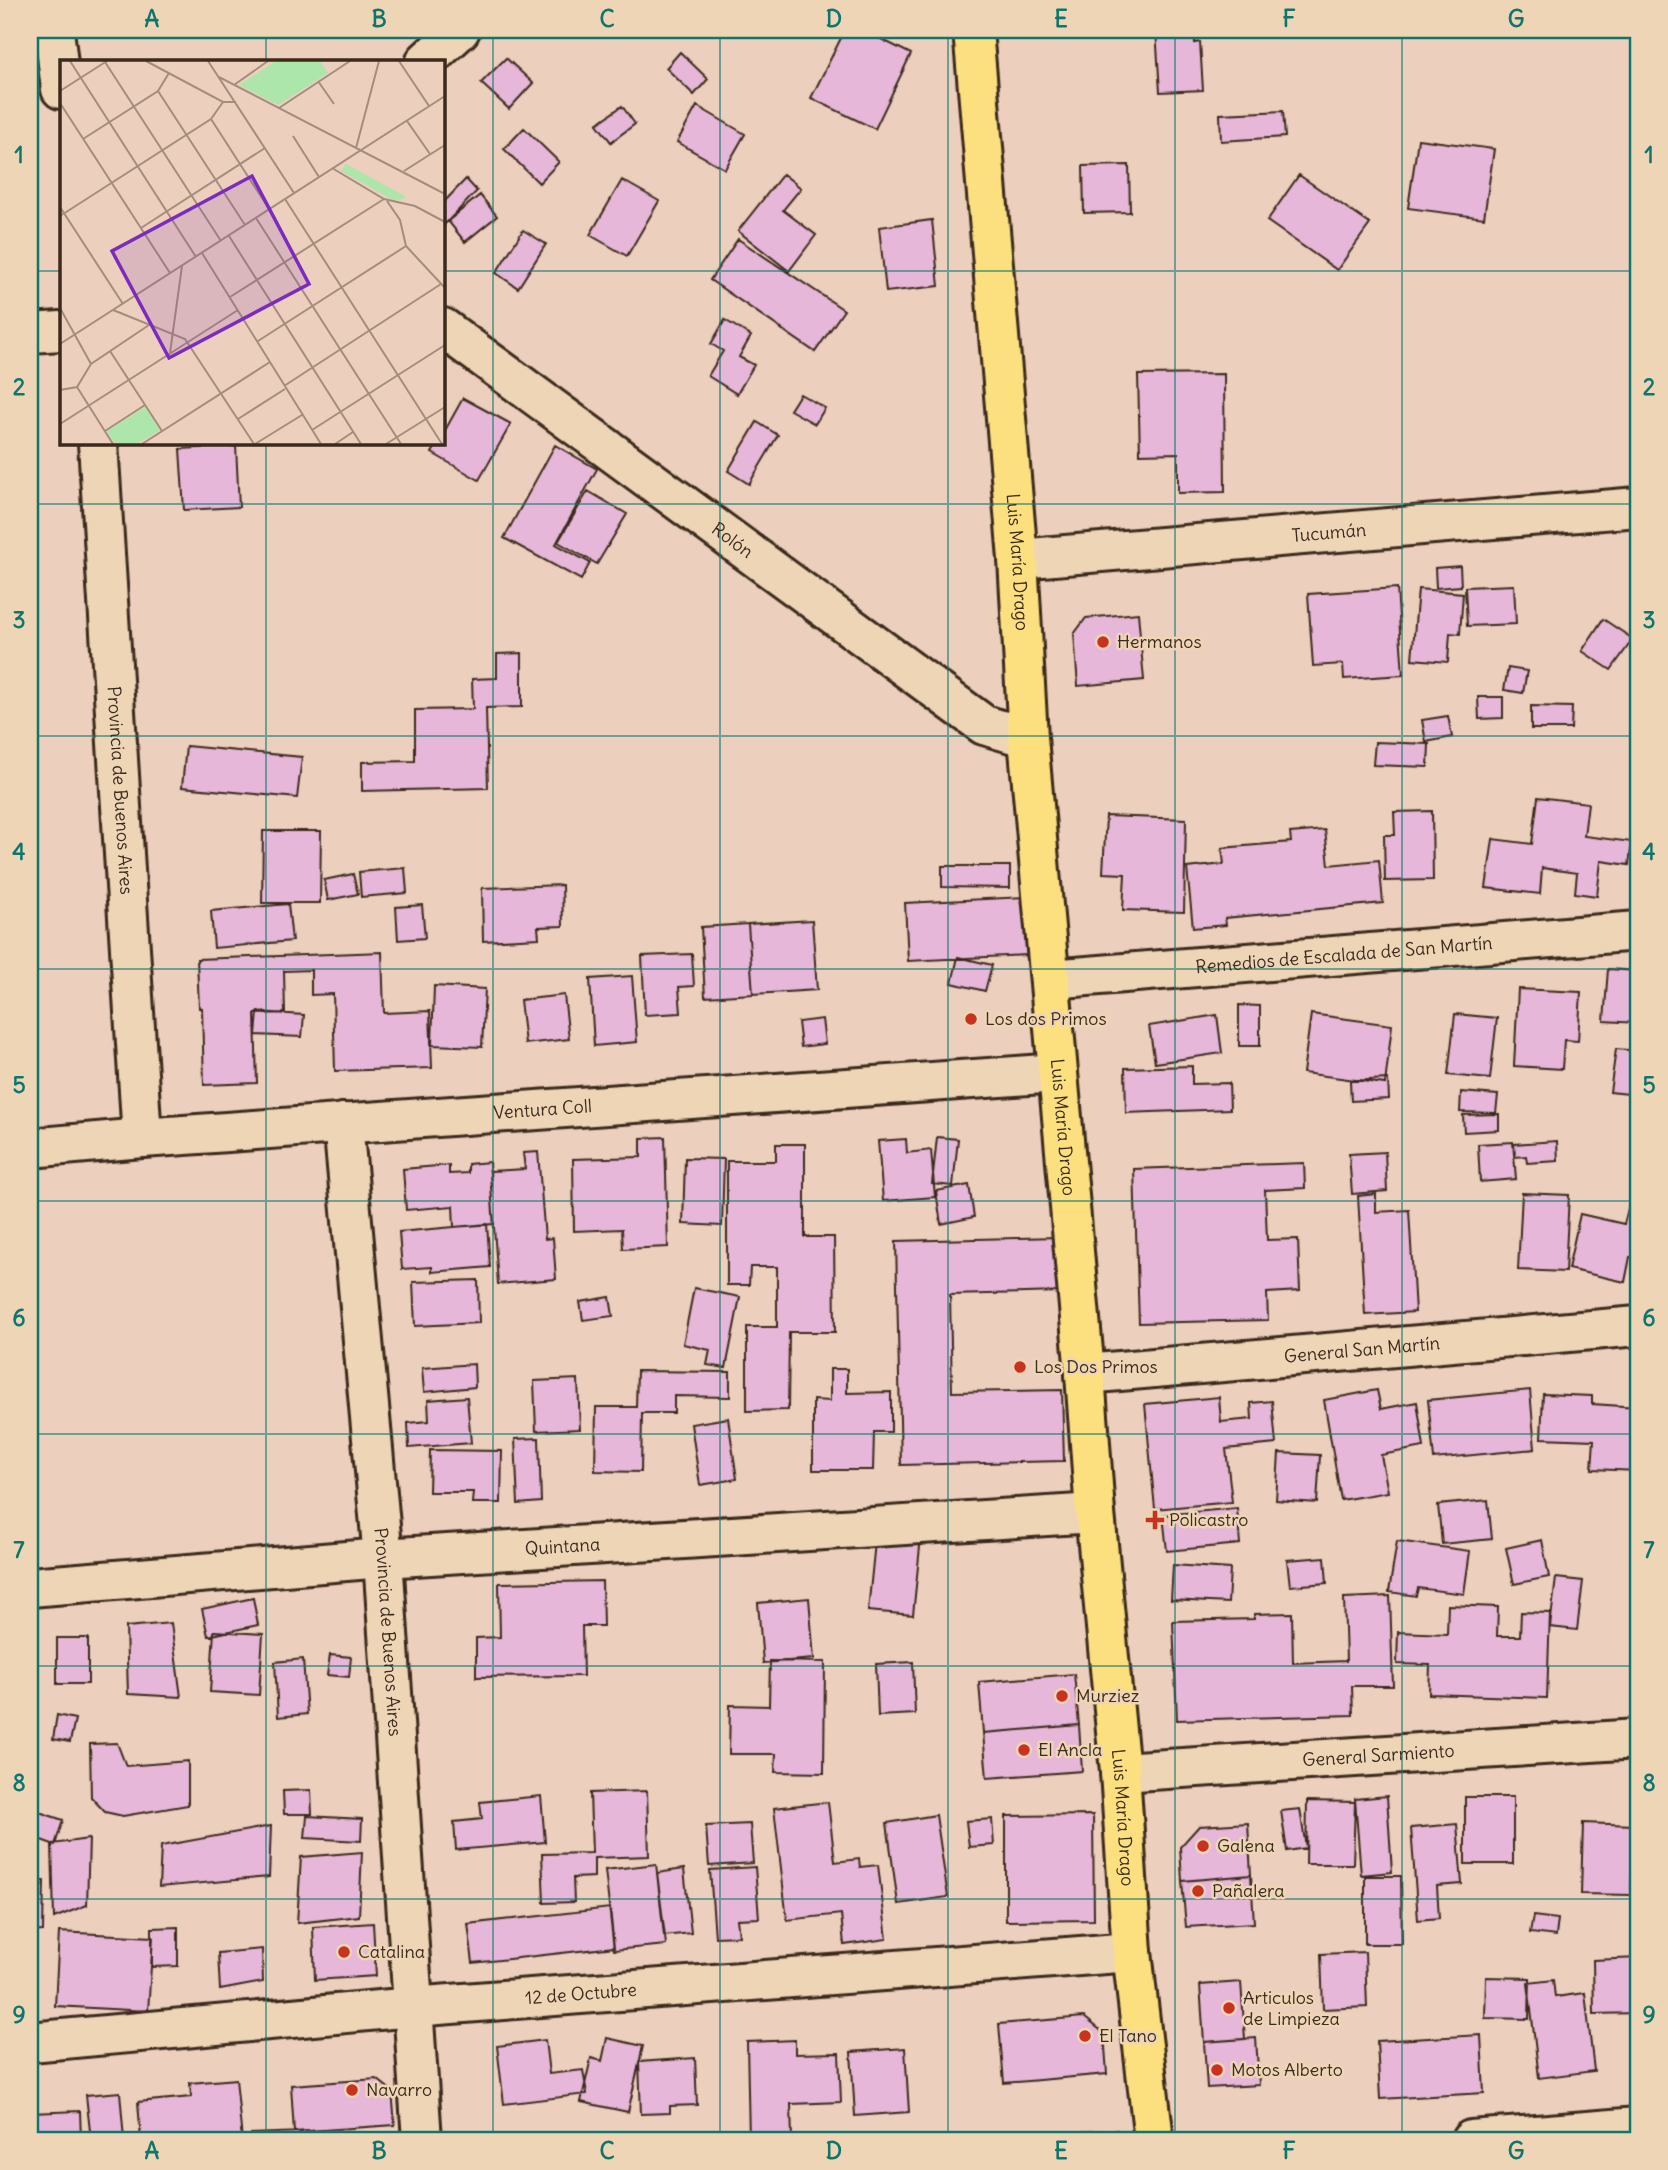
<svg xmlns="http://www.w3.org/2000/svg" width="1668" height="2170" font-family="Delius,sans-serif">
<rect width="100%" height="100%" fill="#eccfbd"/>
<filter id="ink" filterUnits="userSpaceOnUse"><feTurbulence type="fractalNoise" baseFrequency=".0143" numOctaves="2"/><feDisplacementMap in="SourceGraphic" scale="14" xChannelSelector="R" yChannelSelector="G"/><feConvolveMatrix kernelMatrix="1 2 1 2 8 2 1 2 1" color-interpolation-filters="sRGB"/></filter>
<g filter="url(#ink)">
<path fill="#e6b7d9" stroke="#3b2a1e" stroke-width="2" d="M845,30h18l48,24 -36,75 -64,-31z
M1156,30h38l1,13 5,-1 3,48 -43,2z
M680,52l28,27 -14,16 -28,-27z
M506,58l27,25 -24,26 -28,-26z
M622,106l13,18 -24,18 -14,-18z
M697,106l48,28 -20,35 -48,-27z
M1283,111l2,26 -64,4 -1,-27z
M524,128l35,34 -20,21 -35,-34z
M1418,139l76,10 -10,69 -76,-10z
M1129,165l1,47 -46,1 -1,-47z
M783,174l18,14 -18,22 33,25 -27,36 -51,-40z
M1299,175l71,49 -33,46 -70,-49z
M466,179l11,12 -33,34 -1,-22z
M622,180l37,21 -32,55 -37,-21z
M480,195l17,21 -32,26 -17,-21z
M932,220l7,66 -53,6 -7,-65z
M523,230l23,14 -28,44 -22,-15z
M738,239l106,71 -29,42 -105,-72z
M725,320l26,16 -12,21 15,8 -17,29 -29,-18 15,-25 -12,-7z
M1224,374l1,118 -47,1v-40l-38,1 -2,-79z
M800,394l25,14 -10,16 -25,-14z
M463,398l48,26 -32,56 -47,-27 6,-10h5v-9z
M757,422l21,13 -29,49 -21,-13z
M555,445l42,24 -41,75 34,19 -9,17 -77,-42z
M236,446l3,61 -55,3 -4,-61z
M588,491l39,23 -30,50 -39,-22z
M1460,566l1,20 -25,2 -1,-20z
M1514,585l2,39 -49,2 -2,-39z
M1397,588l6,87 -59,4 -1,-15 -30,2 -5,-72z
M1418,589l45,4 -3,41 -10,-1 -2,29 -36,-3z
M1138,613l6,67 -66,6 -4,-52 12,-16z
M1603,619l30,20 -22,31 -29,-19z
M522,653v54l-36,1 2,80 -126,3v-29l53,-1v-51l58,-1 -1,-30 25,-1v-24z
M1636,656h2v53l-8,-1z
M1508,668l19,3 -4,22 -19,-3z
M1478,697h25v21l-24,1z
M1531,706l41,1 -1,22h-40z
M1448,716l4,21 -26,5 -4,-22z
M1375,742l54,2 -1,23 -55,-2z
M186,746l116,11 -5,41 -115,-11z
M1538,797l50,6 -4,33 48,6 -3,23 -28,-4 -4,35 -22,-3 2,-20 -35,-5 -2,26 -54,-6 7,-49 39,5z
M1432,811l1,69 -48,1 -1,-46h11l-1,-23z
M1106,816l80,3 -2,93 -61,-2 2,-36 -22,-1z
M1325,830l4,35 50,-5 4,43 -158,15 1,7 -33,3 -6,-60 37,-4 -2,-16 69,-6 -1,-9z
M263,831h58l-1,72h-58z
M942,866h68v22l-68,-1z
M405,868l2,25 -46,4 -2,-25z
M353,874l5,20 -30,6 -4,-20z
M562,885l1,41 -25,1 1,11 -56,3 -1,-53z
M1025,897l3,58 -120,6 -3,-58z
M288,904l4,37 -78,7 -3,-37z
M422,905l3,33 -27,2 -2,-33z
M812,920l5,70 -64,4 -5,-70z
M748,924l5,70 -48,3 -4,-70z
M382,952l2,61 46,-2 2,57 -97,3 -2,-77 -22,1v-25l-27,1 1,42 -30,1 2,69 -53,2 -2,-77h-3l-2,-49z
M692,954l2,32 -15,1 2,26 -36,2 -3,-59z
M958,957l34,8 -7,26 -33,-8z
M1608,969l30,2v52l-34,-2z
M632,976l5,66 -43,4 -4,-67z
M434,986l51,3 -3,58 -50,-2z
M1518,989l63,3 -3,49 -14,-1 -2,29 -48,-3z
M564,995l5,44 -44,5 -5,-44z
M1239,1005l21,1v40h-21z
M258,1012l46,3 -2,22 -46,-2z
M1311,1014l81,11 -7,59 -82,-11z
M1455,1014l42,4 -7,61 -42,-4z
M1217,1015l5,38 -67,10 -6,-37z
M822,1019l3,25 -24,3 -3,-25z
M1616,1049l22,2v44l-28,-3z
M1192,1066v18l37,-1 1,26 -104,4 -1,-45z
M1388,1079l1,20 -38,2 -1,-20z
M1461,1092l37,3 -2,18 -36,-1z
M1499,1114v16l-35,2 -1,-17z
M665,1137l3,110 -45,2 -1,-20 -48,2 -1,-72 68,-2v-19z
M937,1137l21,2 -5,47 -21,-2z
M906,1139l1,14 24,-3 4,47 -52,4 -5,-60z
M1557,1141l1,20 -31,2 -1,-7 -11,1 -1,-13z
M1513,1142l3,37 -36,3 -2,-38z
M776,1144h29v93h29l1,95h-46l-1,78 -41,1v-84h30v-60h-27l-1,18h-22v-124h49z
M538,1152l7,87 8,-1 3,41 -58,5 -8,-113 35,-2 -2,-16z
M1385,1152l2,39 -35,3 -3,-40z
M685,1158l39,1 -2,67 -39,-2z
M489,1162l5,62 -40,3 -1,-21 -47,4 -3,-41 46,-4v9l19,-1v-9z
M1304,1163l1,25 -40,2 2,50 31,-1 2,52 -33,2 1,27 -129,3 -5,-154z
M969,1185l5,32 -33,7 -5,-33z
M1522,1193l47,2 -4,77 -47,-2z
M1376,1194v18l33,-2 6,102 -50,3 -7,-119z
M1629,1205l9,2v52l-8,-2 -5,25 -57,-13 12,-55 44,10z
M487,1224l3,43 -58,5v-5l-30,2 -3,-37z
M1058,1237l2,55 -110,3 2,97 110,-2 2,71 -163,4 -5,-224z
M478,1280l1,43 -64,3 -2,-44z
M694,1288l46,9 -14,71 -19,-3 3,-15 -27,-6z
M610,1297l3,19 -30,4 -3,-18z
M474,1364l1,23 -51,5 -2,-24z
M830,1369h17v24l44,-1v40h-17l-1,38h-60v-70l17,1z
M637,1371l93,1v25l-56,-1v17h-32l-1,59 -46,-1 1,-64h40z
M578,1379l2,50 -44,2 -2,-50z
M1377,1390l4,19 36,-7 7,45 -43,8 7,37 -47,8 -17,-100z
M1530,1390l5,59 -101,10 -6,-59z
M1543,1394l49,2v8l46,3v64l-46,-2 2,-29 -53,-2z
M467,1397l4,46 -62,5 -1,-25 21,-2 -1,-21z
M1219,1397l2,25 31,-3 -1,-16 21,-2 4,43 -50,5 6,53 -77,7 -10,-105z
M728,1418l9,61 -37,6 -9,-61z
M539,1438l2,64 -23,2 -3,-65z
M430,1450l72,1 -1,52h-29l1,-11h-44z
M1279,1453l41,2 -3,48 -41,-3z
M1488,1500l4,39 -50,5 -4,-39z
M1237,1508l3,36 -73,7 -4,-36z
M876,1532l45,5 -8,78 -45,-4z
M1542,1540l7,37 -35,7 -8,-36z
M1397,1541l73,10 -6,43 -46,-6 -2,8 -27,-4z
M1325,1557l2,26 -37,3 -3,-26z
M1173,1565l57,4 -2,34 -57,-3z
M1556,1578l27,3 -6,49 -27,-3z
M602,1581l1,45h-21l1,50 -107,1v-39l24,-1 -1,-54z
M1390,1596l3,90h-41l1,29 -176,5 -4,-99 81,-2v-5l38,-1 1,50 53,-2 -2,-63z
M253,1598l5,27 -50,11 -6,-27z
M809,1598l5,61 -51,4 -5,-60z
M1448,1605l50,2 -1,29h23l1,-24 29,1 -3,85 -118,-4 1,-29 -33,-1 1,-32 49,2z
M171,1623l10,74 -53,-3 -2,-67z
M214,1631l49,3 -4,61 -49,-3z
M57,1638h31v46h-31z
M330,1655l21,2 -2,20 -22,-2z
M303,1659l4,55 -29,3 -3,-55z
M770,1661l55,1 -1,111 -49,-1 1,-18h-47l1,-49 39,1z
M913,1662l2,52 -37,2 -2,-52z
M1074,1674l5,51 -96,8 -4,-51z
M57,1715l18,4 -5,23 -17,-3z
M1079,1725l3,46 -95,7 -4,-45z
M117,1743l9,23 62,-5v44l-65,11 -18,-4 -14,-15 -1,-53z
M311,1790l1,24h-28l-1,-23z
M647,1791l2,65 -55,2v19l-21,1 1,24 -30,1 -2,-49 50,-1 -2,-60z
M541,1796l4,46 -89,8 -2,-28 28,-3 -2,-17z
M1387,1796l5,76 -31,3 -6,-76z
M1465,1797h48v67h-48z
M1307,1801l48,1 -2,62h-47z
M828,1802l7,60 24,-3 1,8 18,-2 9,74 -43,6 -3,-31 -54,6 -13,-112z
M1300,1809l6,39 -19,3 -6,-40z
M33,1810l30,10 -8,25 -25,-9v-16z
M936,1815l12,82 -50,7 -11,-81z
M1093,1815l1,105 -88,1v-105z
M307,1816l55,3 -1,22 -56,-3z
M992,1819l2,26 -25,2 -3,-26z
M1248,1823l3,52 -69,6 -2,-34 19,-21z
M1583,1823l51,2 -3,70 -50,-1z
M750,1824l3,39 -44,3 -3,-40z
M1457,1824l5,60 -25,2 2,32 -21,2 -7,-92z
M271,1826l-2,51 -110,10 2,-41z
M89,1839l-2,66 -33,13 -2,-74z
M362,1852l-3,64 -62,7 4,-66z
M656,1864l10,81 -52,5 -9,-80z
M755,1867l4,51 -22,1 2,17 -24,1 -5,-67z
M684,1869l7,64 -27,3 -7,-63z
M1251,1875l3,48 -68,4 -4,-46z
M1365,1876h36l1,68h-37z
M30,1879l14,2 -1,50 -13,1z
M610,1908l4,39 -141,16 -5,-39z
M1533,1916l25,3 -2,17 -26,-3z
M373,1923l3,53 -61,4 -2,-53z
M178,1927v39l-26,1v-39z
M59,1932l94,5 -5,74 -93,-5z
M262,1949l1,33 -43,8 -2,-37z
M1365,1952l2,55 -44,2 -2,-55z
M1638,1958v55l-44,1 -1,-54z
M1486,1977l44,1 -1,41 -44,-1z
M1553,1980l2,17 30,-4 9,78 -55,7 -11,-95z
M1241,1982l4,57 -41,3 -4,-57z
M1084,2017l20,16 3,41 -103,9 -5,-59z
M1481,2035l3,58 -104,6 -3,-58z
M607,2038l36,8 -15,66 -47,-10 10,-44 11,3z
M1256,2038l3,47 -52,3 -3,-46z
M545,2040l4,34 34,-4 4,24 -83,10 -7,-58z
M795,2040v14l44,-1 2,49 -50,2 1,36h-43l-2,-98z
M905,2048l4,64 -54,4 -4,-64z
M695,2058l2,47 -27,1v7l-29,1 -2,-52z
M236,2079l6,61h-101l-3,-38 53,-5 -1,-14z
M377,2079l15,12 3,34 -101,7 -3,-47z
M120,2092l4,47 -33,1 -5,-45z
M80,2111l1,29h-51v-27z
M1117,2130l1,10h-70v-6z
M302,2132v8h-51v-6z"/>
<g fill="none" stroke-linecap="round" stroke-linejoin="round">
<defs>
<g id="minor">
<path d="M54,30l7,59"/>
<path d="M426,61l34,-31"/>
<path id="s1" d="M443,328l541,397 44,13"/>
<path d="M30,333l31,-2"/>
<path id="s2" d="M98,443l44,695"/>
<path id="s3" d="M1018,559l620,-52"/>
<path id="s4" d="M1051,979l587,-48"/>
<path id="s5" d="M343,1123l40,435 39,582"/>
<path id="s6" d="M30,1148l112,-10 916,-65"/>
<path id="s7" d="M1085,1374l553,-48"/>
<path id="s8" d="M30,1587l353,-29 712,-45"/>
<path id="s9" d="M1120,1772l518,-33"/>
<path id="s10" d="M30,2042l382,-35 720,-55"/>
<path d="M1471,2140l167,-13"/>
</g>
<g id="major">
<path id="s11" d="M973,30l45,529 10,179 57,636 10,139 25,259 12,180 22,188"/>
</g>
</defs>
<use href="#minor" stroke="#3b2a1e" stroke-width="44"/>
<use href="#major" stroke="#3b2a1e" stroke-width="44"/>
<use href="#minor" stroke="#eed5b6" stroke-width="38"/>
<use href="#major" stroke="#fce080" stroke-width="38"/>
</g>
</g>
<path fill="none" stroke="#0f766e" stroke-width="2" stroke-opacity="0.55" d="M266,30v31M493,30v2110M720,30v2110M948,30v2110M1175,30v2110M1402,30v2110M30,271h31M443,271h1195M266,443v1697M30,504h1608M30,736h1608M30,969h1608M30,1201h1608M30,1434h1608M30,1666h1608M30,1899h1608"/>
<g fill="#c8321e" stroke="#eed5b6" stroke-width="2.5">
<circle cx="1103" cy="642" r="7"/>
<circle cx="971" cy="1019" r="7"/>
<circle cx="1020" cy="1367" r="7"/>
<path d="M1151.5 1509.5h7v7h7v7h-7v7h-7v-7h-7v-7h7z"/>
<circle cx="1062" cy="1696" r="7"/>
<circle cx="1024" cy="1750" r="7"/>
<circle cx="1203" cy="1846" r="7"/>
<circle cx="1198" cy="1891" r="7"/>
<circle cx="344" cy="1952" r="7"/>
<circle cx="1229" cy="2008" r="7"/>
<circle cx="1085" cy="2036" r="7"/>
<circle cx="1217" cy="2070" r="7"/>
<circle cx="352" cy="2090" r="7"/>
</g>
<g text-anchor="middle" stroke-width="5" stroke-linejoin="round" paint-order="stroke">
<g font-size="18" fill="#3b2a1e" stroke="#eed5b6">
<text dy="6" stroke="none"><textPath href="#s3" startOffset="312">Tucumán</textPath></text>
<text dy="6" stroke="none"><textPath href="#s1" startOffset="359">Rolón</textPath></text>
<text dy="6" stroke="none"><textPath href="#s11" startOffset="534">Luis María Drago</textPath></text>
<text dy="6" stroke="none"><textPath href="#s2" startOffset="348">Provincia de Buenos Aires</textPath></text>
<text dy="6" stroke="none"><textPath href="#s4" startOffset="294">Remedios de Escalada de San Martín</textPath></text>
<text dy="6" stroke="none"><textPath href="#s6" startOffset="514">Ventura Coll</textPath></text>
<text dy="6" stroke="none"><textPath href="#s11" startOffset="1101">Luis María Drago</textPath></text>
<text dy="6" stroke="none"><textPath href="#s7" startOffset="278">General San Martín</textPath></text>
<text dy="6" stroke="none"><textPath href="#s8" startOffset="534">Quintana</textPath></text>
<text dy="6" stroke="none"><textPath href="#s5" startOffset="511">Provincia de Buenos Aires</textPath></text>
<text dy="6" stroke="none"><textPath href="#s9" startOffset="259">General Sarmiento</textPath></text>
<text dy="6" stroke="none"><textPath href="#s11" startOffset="1794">Luis María Drago</textPath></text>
<text dy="6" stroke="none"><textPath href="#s10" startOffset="553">12 de Octubre</textPath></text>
</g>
<g font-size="18" fill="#3b2a1e" stroke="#eed5b6" text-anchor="start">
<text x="1117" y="648">Hermanos</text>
<text x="985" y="1025">Los dos Primos</text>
<text x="1034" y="1373">Los Dos Primos</text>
<text x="1169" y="1526">Policastro</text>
<text x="1076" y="1702">Murziez</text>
<text x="1038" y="1756">El Ancla</text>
<text x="1217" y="1852">Galena</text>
<text x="1212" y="1897">Pañalera</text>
<text x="358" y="1958">Catalina</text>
<text x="1243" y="2004">Articulos<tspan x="1243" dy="21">de Limpieza</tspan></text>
<text x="1099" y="2042">El Tano</text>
<text x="1231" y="2076">Motos Alberto</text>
<text x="366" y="2096">Navarro</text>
</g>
</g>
<g transform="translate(60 60)">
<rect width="385" height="385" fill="#eccfbd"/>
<path d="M216,1h44l8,12 -50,32 -39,-20zM286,104l59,32v2l-10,3 -54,-30zM85,347l15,23 -23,14h-22l-8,-13z" fill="#ace6ab"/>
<path fill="none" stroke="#a58d7d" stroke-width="2" d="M10,1l126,196M86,1l77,41h13M148,1l86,132M339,1l30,45M45,2l116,179M159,17l226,117M258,21l16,23M174,25l34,-24M0,31l47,-30M98,31l87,134M0,43l110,170M219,48l71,-47M151,59l58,90M347,61l23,33M233,76l26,41M23,79l75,-48 11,-18M296,88l23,-87M272,108l52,31 31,7 30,16M344,111l41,-26M225,139l157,245M327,141l13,19 6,26 39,42M0,147l63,97M0,156l151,-97 12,-17M196,158l145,226M81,168l124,-80M169,176l132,208M142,193l119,191M170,237l154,-98M0,248l31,56M53,250l72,29 69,105M198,281l148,-95M0,284l385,-248M50,291l52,80M110,293l12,-87M224,326l157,-102M17,327l36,57M0,330l17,-3 14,-23 58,-39M178,359l47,-30M0,364l178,-114M252,370l133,-85M45,371l40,-26M82,384l128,-82M195,384l47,-29M275,384l18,-12M326,384l59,-37"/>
<path fill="#7b2cbf" fill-opacity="0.15" stroke="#7b2cbf" stroke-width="3.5" d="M192,116l57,108 -140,74 -57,-107z"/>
<rect width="385" height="385" fill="none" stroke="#3b2a1e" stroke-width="3.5"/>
</g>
<rect width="1668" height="2170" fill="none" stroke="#eed5b6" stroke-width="77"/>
<rect x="38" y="38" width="1592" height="2094" fill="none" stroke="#0f766e" stroke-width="2.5"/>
<g font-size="23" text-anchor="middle" font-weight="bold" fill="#0f766e">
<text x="152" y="27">A</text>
<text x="379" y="27">B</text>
<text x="607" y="27">C</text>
<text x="834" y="27">D</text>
<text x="1061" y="27">E</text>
<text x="1289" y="27">F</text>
<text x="1516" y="27">G</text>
<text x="19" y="163">1</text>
<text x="1649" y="163">1</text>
<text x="19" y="395">2</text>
<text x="1649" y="395">2</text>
<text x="19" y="628">3</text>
<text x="1649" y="628">3</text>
<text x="19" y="860">4</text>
<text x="1649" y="860">4</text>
<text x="19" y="1093">5</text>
<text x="1649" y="1093">5</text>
<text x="19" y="1326">6</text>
<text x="1649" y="1326">6</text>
<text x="19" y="1558">7</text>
<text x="1649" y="1558">7</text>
<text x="19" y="1791">8</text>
<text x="1649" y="1791">8</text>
<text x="19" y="2023">9</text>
<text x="1649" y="2023">9</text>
<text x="152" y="2159">A</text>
<text x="379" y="2159">B</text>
<text x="607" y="2159">C</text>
<text x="834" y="2159">D</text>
<text x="1061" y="2159">E</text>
<text x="1289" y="2159">F</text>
<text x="1516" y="2159">G</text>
</g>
</svg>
